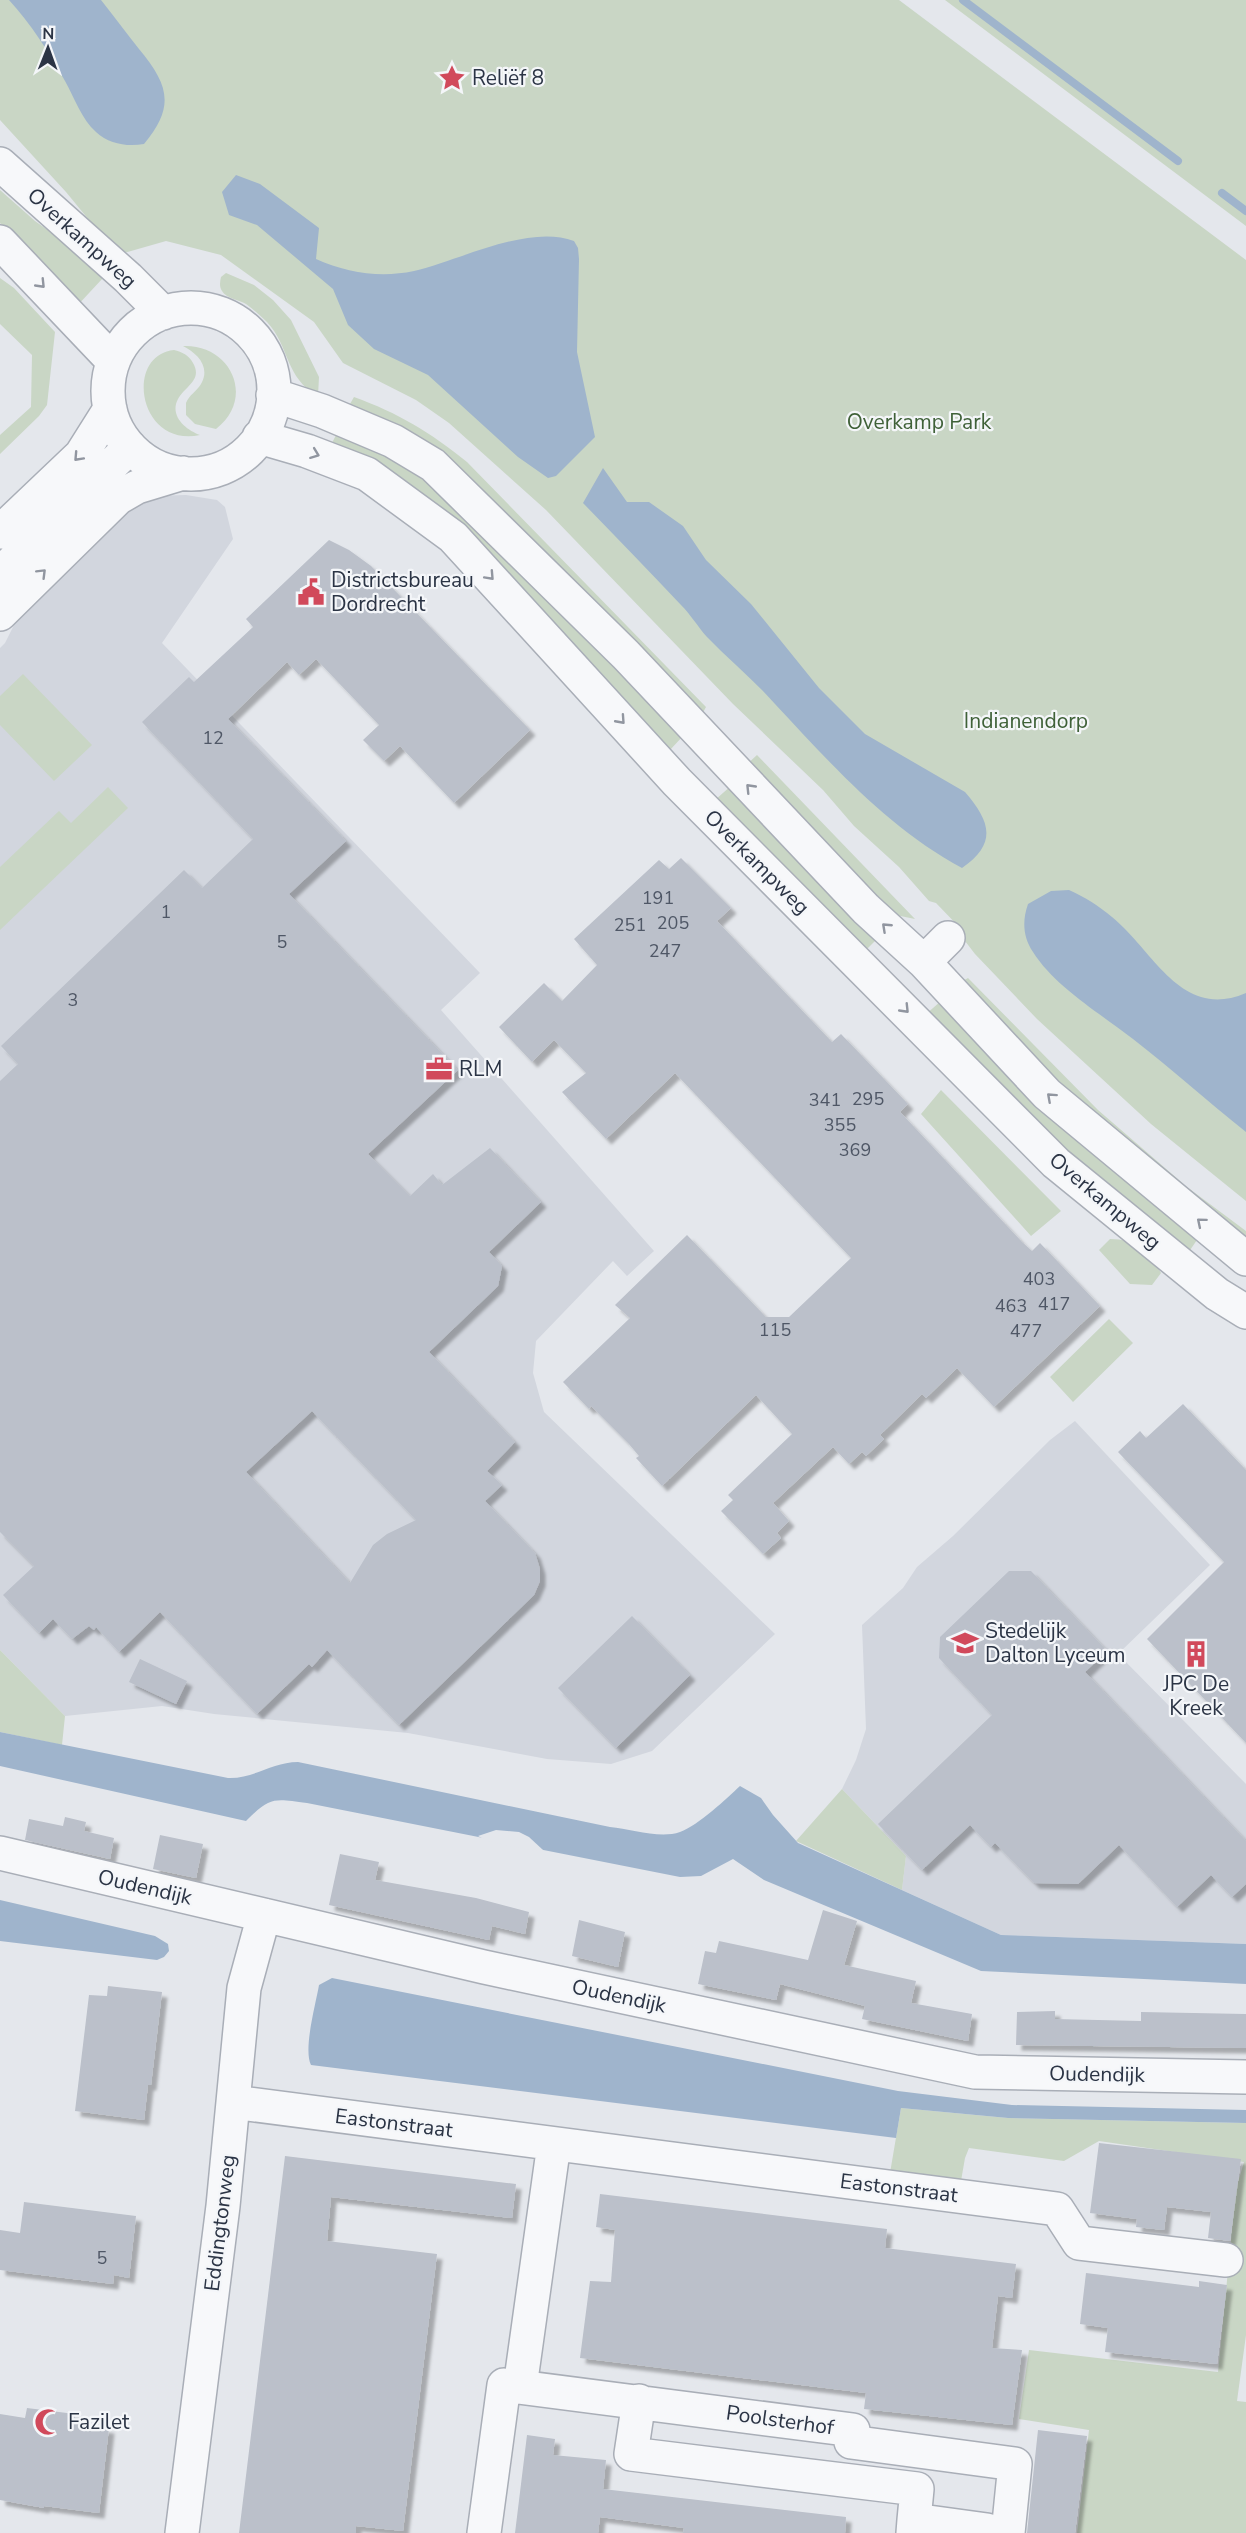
<svg xmlns="http://www.w3.org/2000/svg" width="1246" height="2533" font-family="'Nunito Sans',sans-serif">
<defs>
<filter id="shadow"><feDropShadow dx="5.5" dy="5.5" stdDeviation="1.5" flood-color="#0004"/></filter>
</defs>
<rect width="100%" height="100%" fill="#e4e7ec"/>
<path fill="#d2d6de" d="M186,495l31,5 8,7 8,32 -71,104 318,330 -39,37 213,241 -27,25 -14,-15 -77,80 -3,32 11,39 231,222 -123,117 -41,13 -64,-5 -139,-26 -194,-19 -52,-8 -97,10 -65,-66v-1002l5,-5 19,-38 100,-98 28,-11z
M1075,1421l135,144 -92,89 128,130v160l-245,-9 -99,-45 4,-34 -64,-67 14,-29 10,-31 -4,-104 41,-37 14,-21 36,-31 97,-96z"/>
<path fill="#c9d6c5" d="M0,0h899l347,260v941l-95,-77 -114,-105 -62,-65 -10,-13 -2,-10 -27,-28 -7,-2 -30,-34 -45,-41 -31,-36 -90,-86 -187,-194 -97,-87 -33,-23 -73,-37 -29,-41 -93,-67 -55,-14 -42,12 -26,-22 -32,-39 -66,-72z
M945,0h301v226z
M0,190l35,31 35,25 33,32 -27,29 -76,-84z
M226,273l28,12 19,15 18,20 28,57 -1,19c-33,-18 -28,-49 -51,-74 -6,-6 -14,-13 -21,-18 -7,-4 -20,-6 -24,-13 -3,-5 -2,-9 -1,-14z
M0,278l14,10 41,44 -8,73 -8,11 -39,38v-19l31,-28 1,-52 -32,-31z
M183,346c48,-2 73,52 33,83l-21,-5 -9,-9v-12c3,-8 11,-12 15,-19 10,-17 -4,-31 -18,-38z
M174,350c8,2 15,5 19,13 10,17 -8,23 -15,36 -9,17 8,31 22,36 -62,13 -76,-80 -26,-85z
M354,397c44,16 76,35 113,65l239,245 -6,11 -354,-307z
M338,431l100,49 245,256 -13,14 -338,-307z
M23,674l69,71 -38,36 -54,-56v-29z
M757,755l158,164 -29,-6 -141,-147z
M732,785l147,152 -16,16 -148,-153z
M108,787l20,21 -128,122v-63l59,-56 12,12z
M968,978l130,132 89,77 59,44v18l-76,-55 -211,-211z
M941,1001l181,176 46,40 31,20 -13,19 -68,-53 -193,-188z
M941,1090l120,121 -30,25 -110,-122z
M1110,1239c26,0 39,12 51,34l-9,12 -22,-1 -31,-34z
M1109,1319l24,24 -60,59 -23,-25z
M0,1650l65,66 -3,29 -62,-13z
M842,1789l64,67 -4,34 -106,-49z
M901,2108l107,10 238,5v212l-9,66 9,1v131h-169l12,-103 -70,-11 10,-69 189,22 18,-183 8,-27 -145,-21 -35,20 -95,-13 -4,10 -4,23 -71,-8z"/>
<path fill="#9fb4cc" d="M9,0h92c13,16 25,33 38,49 29,35 37,57 5,95 -17,3 -35,0 -48,-12 -14,-12 -22,-35 -31,-51 -16,-29 -34,-57 -56,-81z
M236,175l24,9 59,44 -3,31c31,14 65,19 98,12 47,-11 114,-47 160,-30l4,7 1,11 -2,93 18,85 -39,39 -8,2 -30,-21 -90,-82 -54,-26 -26,-24 -15,-36 -76,-64 -28,-10 -7,-23z
M603,468l24,34h22l34,24 23,34 45,44 68,84 46,46 100,58c25,29 33,51 -3,76 -74,-40 -130,-103 -187,-164 -21,-24 -46,-44 -68,-67 -9,-10 -16,-22 -26,-32 -32,-34 -65,-68 -98,-102z
M1069,890c16,7 30,16 43,27 42,34 69,104 134,76v139c-38,-30 -74,-63 -113,-93 -32,-25 -78,-52 -100,-87 -10,-15 -11,-31 -5,-48l23,-13z
M0,1732l228,46c26,1 44,-16 70,-16l312,65c21,2 50,12 70,5 19,-7 46,-33 60,-46l21,12 12,17 25,28 203,92 245,9v40l-265,-13 -217,-91 -31,-21 -32,17 -21,1 -373,-74c-33,-4 -36,-7 -61,18l-246,-55z
M0,1900l155,36 13,8 1,7 -5,6 -7,3 -157,-19z
M332,1978l566,113 114,14 234,5v13l-238,-5 -107,-10 -5,30 -585,-73c-8,-16 5,-62 8,-80z"/>
<path fill="#e4e7ec" d="M496,1830l23,2 10,5 14,13 -9,1 -47,-10 -9,-5z"/>
<g fill="none" stroke-linecap="round" stroke-linejoin="round">
<path stroke="#9fb4cc" stroke-width="8" d="M963,0l215,161
M1222,193l24,18"/>
</g>
<path fill="#bbc0ca" fill-rule="evenodd" filter="url(#shadow)" d="M329,540l20,10 22,16 159,164 -76,73 -54,-57 -16,15 -21,-21 16,-15 -63,-66 -17,16 -12,-13 -59,57 118,122 -57,53 169,176 -90,84 42,42 23,-22 9,11 48,-37 51,54 -52,50 13,14 -4,20 -69,66 86,90 -28,29 15,14 -17,16 50,52 5,16v12l-6,14 -135,130 -72,-75 -15,17 -3,-3 -52,50 -97,-102 -41,40 -23,-25 -2,3 -5,-4 -17,13 -19,-20 -14,14 -36,-38 31,-29 -34,-34v-451l18,-17 -17,-18 183,-176 18,18 51,-49 -111,-117 47,-45 5,5 59,-55 -7,-8zM312,1411l104,109 -29,14 -14,11 -23,38 -104,-111z
M681,858l50,50 -14,13 115,121 9,-8 67,70 -8,8 122,130 10,9 8,-8 60,63 -106,101 -37,-39 -31,30 -4,-4 -42,41 4,4 -18,17 -4,-4 -13,12 -16,-17 -60,56 16,18 -12,12 4,5 -18,16 -42,-43 12,-11 -5,-5 64,-61 -36,-39 -94,91 -26,-28 3,-2 -10,-12 -38,-38 -2,3 -26,-27 67,-64 -15,-13 72,-70 79,82h23l62,-59 -176,-185 -69,66 -44,-47 24,-19 -32,-33 -22,22 -33,-35 45,-44 18,18 35,-36 -23,-26 85,-79 10,9z
M1183,1404l63,66v273l-99,-104 77,-77 -106,-110 22,-21 6,7z
M1009,1571h22l76,80 -22,21 161,169v43l-14,13 -21,-22 -34,32 -58,-62 -41,39 -44,-1 -39,-40 -4,4 -21,-22 -48,45 -44,-46 114,-109 -53,-57 1,-21z
M632,1616l58,59 -74,73 -58,-60z
M140,1659l47,22 -11,23 -47,-22z
M65,1817l21,5 -2,9 30,7 -4,21 -85,-19 4,-21 34,7z
M160,1835l43,9 -7,34 -43,-9z
M340,1854l39,8 -4,18 101,18 53,14 -4,22 -33,-8 -3,14 -160,-35z
M823,1910l34,11 -13,44 72,16 -5,22 61,11 -4,27 -106,-22 3,-13 -85,-22 -4,16 -78,-16 7,-33 11,2 3,-12 89,19z
M579,1920l46,12 -7,35 -46,-11z
M108,1986l54,6 -11,93h-3l-4,35 -69,-9 14,-116 18,1z
M1055,2011v8l86,2v-9l105,2v34l-230,-3 1,-33z
M1099,2143l142,16 -11,82 -22,-3 3,-26 -44,-5 -3,23 -28,-3 1,-8 -47,-6z
M285,2156l231,28 -4,34 -181,-21 -4,44 110,13 -34,277 -47,-5v7h-117z
M600,2194l287,35 -2,19 131,16 -4,34 -14,-2 -6,52 30,2 -10,75 -148,-16 2,-16 -286,-35 10,-77 21,1 4,-52 -19,-3z
M24,2202l112,14 -7,62 -15,-3 -1,9 -113,-14v-40l20,3z
M1086,2273l113,14v-6l28,4 -10,79 -112,-12 3,-24 -28,-4z
M27,2408l48,6 -1,10 35,4 -10,85 -55,-7v2l-44,-8v-86l25,4z
M1038,2430l49,6 -12,97h-48z
M527,2435l28,4 -2,16 53,5 -3,29 243,28 -1,16h-162l1,-5 -84,-11 -2,16h-83z"/>
<g fill="none" stroke-linecap="round" stroke-linejoin="round">
<defs>
<path id="minor" d="M0,164l128,114 35,35
M0,242l113,119
M108 391a83 83 0 1 1 166 0a83 83 0 1 1-166 0Z
M273,395l49,16 71,30 40,24 193,190 240,254 58,53 123,132 199,165
M259,437l48,14 60,23 86,63 224,245 379,381 161,131 29,18
M0,532l81,-77 29,-46
M0,574l130,-127
M0,614l118,-116 19,-11 46,-14
M924,962l24,-24
M0,1853l484,114 491,105 271,5
M233,2102l824,107 22,34 147,17
M520,2387l34,-243
M639,2401l-8,53 286,35 -3,31
M182,2533l41,-327 21,-218 20,-73
M484,2533l20,-148 349,45 -2,12 164,22 -7,69
M913,2533l1,-13 73,10 -1,3"/>
</defs>
<use href="#minor" stroke="#a9aeb7" stroke-width="36"/>
<use href="#minor" stroke="#f7f8fa" stroke-width="33"/>
</g>
<defs><path id="oneway-chevron" d="M-2-3.5L2.5 0L-2 3.5" fill="none" stroke-width="1.6" stroke-linecap="round" stroke-linejoin="round" transform="scale(1.5)"/></defs>
<g stroke="#9196a0">
<use href="#oneway-chevron" transform="translate(41 284) rotate(46)"/>
<use href="#oneway-chevron" transform="translate(315 454) rotate(21)"/>
<use href="#oneway-chevron" transform="translate(78 457) rotate(133)"/>
<use href="#oneway-chevron" transform="translate(42 573) rotate(-45)"/>
<use href="#oneway-chevron" transform="translate(490 576) rotate(47)"/>
<use href="#oneway-chevron" transform="translate(621 720) rotate(48)"/>
<use href="#oneway-chevron" transform="translate(750 788) rotate(-134)"/>
<use href="#oneway-chevron" transform="translate(886 927) rotate(-137)"/>
<use href="#oneway-chevron" transform="translate(905 1009) rotate(46)"/>
<use href="#oneway-chevron" transform="translate(1051 1097) rotate(-138)"/>
<use href="#oneway-chevron" transform="translate(1201 1222) rotate(-140)"/>
</g>
<defs>
<symbol id="sight-bare" viewBox="-9 -9 18 18"><path d="M0-6L1.8-2.2L6-1.7L2.9 1.2L3.7 5.4L0 3.3L-3.7 5.4L-2.9 1.2L-6-1.7L-1.8-2.2Z" fill="#d1495b" stroke="#f4f6f9" stroke-width="2.5" paint-order="stroke"/></symbol>
<symbol id="civic-bare" viewBox="-9 -9 18 18"><path d="M-.6-6.5H3V-4.5H.6V-3L4-1V1h2V6H-6V1h2V-1L-.6-3ZM-1.2 2.5V6h2.4V2.5Z" fill="#d1495b" stroke="#f4f6f9" stroke-width="2.5" paint-order="stroke"/></symbol>
<symbol id="office-bare" viewBox="-9 -9 18 18"><path d="M-6-3h4V-5.5h4V-3h4V5H-6ZM-1-4.5V-3h2v-1.5ZM-6 0V1H6V0Z" fill="#d1495b" stroke="#f4f6f9" stroke-width="2.5" paint-order="stroke"/></symbol>
<symbol id="school-bare" viewBox="-9 -9 18 18"><path d="M0-5L7-2L0 1L-7-2ZM-4 1L0 2.5L4 1V4Q0 6-4 4Z" fill="#d1495b" stroke="#f4f6f9" stroke-width="2.5" paint-order="stroke"/></symbol>
<symbol id="building-bare" viewBox="-9 -9 18 18"><path d="M-4-6H4V6H1V3H-1V6H-4ZM-2.5-4.3h1.7v1.8h-1.7ZM.8-4.3h1.7v1.8H.8ZM-2.5-1h1.7V.8h-1.7ZM.8-1h1.7V.8H.8Z" fill="#d1495b" stroke="#f4f6f9" stroke-width="2.5" paint-order="stroke"/></symbol>
<symbol id="mosque-bare" viewBox="-9 -9 18 18"><path d="M3.5-4.9A6 6 0 1 0 3.5 4.9A5 5 0 1 1 3.5-4.9Z" fill="#d1495b" stroke="#f4f6f9" stroke-width="2.5" paint-order="stroke"/></symbol>
</defs>
<g fill-rule="evenodd">
<use href="#sight-bare" x="433" y="59" width="38" height="38"/>
<use href="#civic-bare" x="292" y="573" width="38" height="38"/>
<use href="#office-bare" x="420" y="1050" width="38" height="38"/>
<use href="#school-bare" x="946" y="1624" width="38" height="38"/>
<use href="#building-bare" x="1177" y="1635" width="38" height="38"/>
<use href="#mosque-bare" x="29" y="2403" width="38" height="38"/>
</g>
<g text-anchor="middle" stroke-width="4.5" stroke-linejoin="round" paint-order="stroke">
<g font-size="18" fill="#4f5766">
<text x="213" y="744">12</text>
<text x="658" y="904">191</text>
<text x="166" y="918">1</text>
<text x="673" y="929">205</text>
<text x="630" y="931">251</text>
<text x="282" y="948">5</text>
<text x="665" y="957">247</text>
<text x="73" y="1006">3</text>
<text x="868" y="1105">295</text>
<text x="825" y="1106">341</text>
<text x="840" y="1131">355</text>
<text x="855" y="1156">369</text>
<text x="1039" y="1285">403</text>
<text x="1054" y="1310">417</text>
<text x="1011" y="1312">463</text>
<text x="775" y="1336">115</text>
<text x="1026" y="1337">477</text>
<text x="102" y="2264">5</text>
</g>
<g font-size="21" fill="#2b3445" stroke="#f4f6f9" text-anchor="start">
<text x="472" y="85">Reliëf 8</text>
<text x="331" y="587">Districtsbureau<tspan x="331" dy="24">Dordrecht</tspan></text>
<text x="459" y="1076">RLM</text>
<text x="985" y="1638">Stedelijk<tspan x="985" dy="24">Dalton Lyceum</tspan></text>
<text x="1196" y="1691" text-anchor="middle">JPC De<tspan x="1196" dy="24">Kreek</tspan></text>
<text x="68" y="2429">Fazilet</text>
</g>
<g font-size="21" fill="#2b3445" stroke="#f4f6f9">
<text transform="translate(82 238) rotate(42)" y="7">Overkampweg</text>
<text transform="translate(757 862) rotate(45)" y="7">Overkampweg</text>
<text transform="translate(1105 1201) rotate(40)" y="7">Overkampweg</text>
<text transform="translate(145 1887) rotate(13)" y="7">Oudendijk</text>
<text transform="translate(619 1996) rotate(12)" y="7">Oudendijk</text>
<text transform="translate(1097 2074) rotate(1)" y="7">Oudendijk</text>
<text transform="translate(394 2123) rotate(7)" y="7">Eastonstraat</text>
<text transform="translate(899 2188) rotate(7)" y="7">Eastonstraat</text>
<text transform="translate(220 2223) rotate(-83)" y="7">Eddingtonweg</text>
<text transform="translate(780 2420) rotate(8)" y="7">Poolsterhof</text>
</g>
<g font-size="21" fill="#3f6138" stroke="#f4f6f9">
<text x="919" y="429">Overkamp Park</text>
<text x="1026" y="728">Indianendorp</text>
</g>
</g>
<g transform="translate(48 48) rotate(1)" stroke="#f4f6f9" stroke-width="4.5" paint-order="stroke">
<path d="M0-4.5L10 22L0 15L-10 22Z" fill="#2b3445"/>
<text y="-9" font-size="16" font-weight="bold" text-anchor="middle" fill="#2b3445">N</text>
</g>
</svg>
